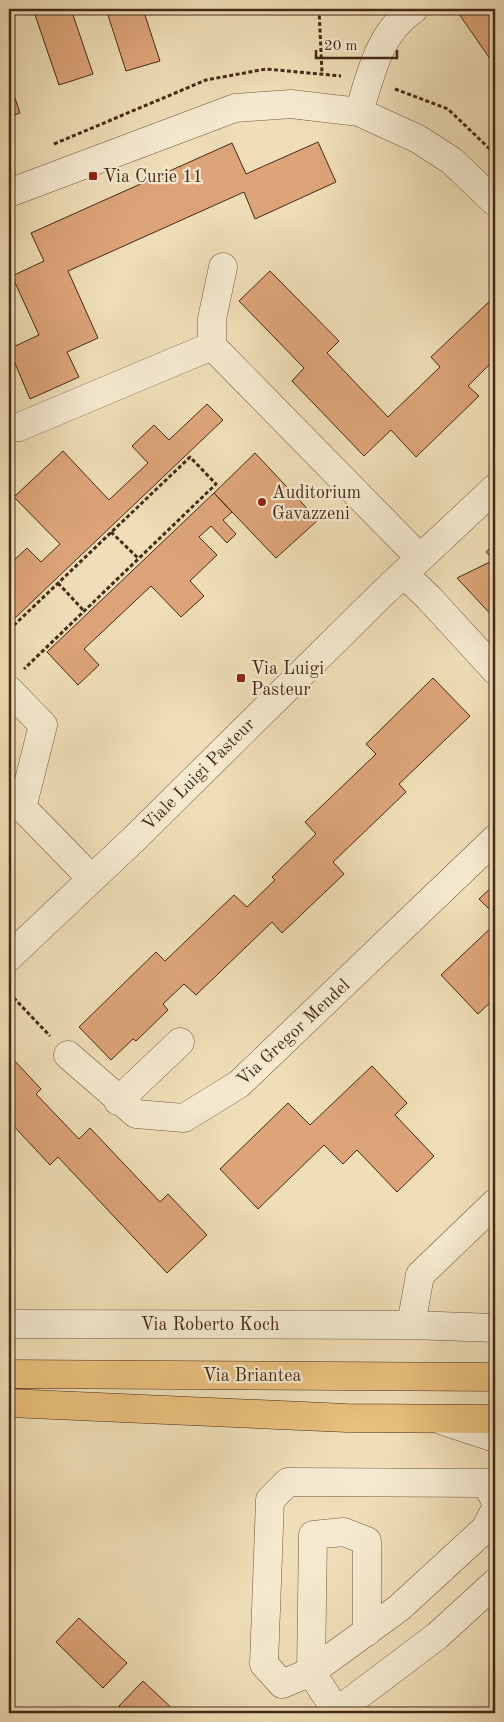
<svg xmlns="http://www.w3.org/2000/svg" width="504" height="1722" font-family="'Old Standard TT',serif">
<rect width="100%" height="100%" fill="#efdeb7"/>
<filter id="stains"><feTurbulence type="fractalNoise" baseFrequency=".004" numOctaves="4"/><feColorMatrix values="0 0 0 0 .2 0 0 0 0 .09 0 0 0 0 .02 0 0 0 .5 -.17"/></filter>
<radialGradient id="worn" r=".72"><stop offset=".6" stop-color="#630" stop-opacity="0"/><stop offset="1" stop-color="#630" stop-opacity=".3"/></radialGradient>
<path fill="#dda479" stroke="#462916" d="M33,9h38l22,65 -34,11z
M106,9h37l17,52 -34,10z
M468,9h27v57l-36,-52z
M9,80l11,33 -11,4z
M318,142l18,40 -81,37 -11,-27 -176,79 30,67 -31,14 12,25 -49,22 -21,-50 30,-14 -27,-59 32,-15 -13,-28 201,-90 14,31z
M270,271l69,70 -12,12 61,64 52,-50 -9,-10 61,-58 3,3v57l-27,27 11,10 -63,61 -25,-27 -27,26 -72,-75 12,-13 -65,-67z
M207,404l16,16 -208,198 -6,-7v-46l18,-17 14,14 19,-18 -46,-47 49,-46 46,49 39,-37 -16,-17 22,-21 15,15z
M255,453l63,67 -42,38 -62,-65z
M214,493l18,19 -9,8 13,14 -9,9 -16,-17 -12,11 18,18 -27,26 14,15 -23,21 -30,-31 -67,63 15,16 -21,20 -31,-33z
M495,543v76l-38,-41 37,-18 -8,-8z
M433,678l37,38 -71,68 7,8 -73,70 11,12 -62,59 -10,-11 -76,73 -12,-11 -21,20 5,6 -32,31 -3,-2 -22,21 -32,-33 77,-75 9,9 69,-66 13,12 28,-27 -3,-3 44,-43 -11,-12 71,-68 -10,-10z
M495,884v31l-16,-16z
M495,924v74l-17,16 -37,-39z
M12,1058l29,31 -5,5 43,45 11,-11 70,74 8,-8 39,41 -40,38 -109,-116 -8,8 -40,-43 -1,1v-62z
M372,1066l35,37 -12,12 39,41 -37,36 -40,-42 -14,14 -19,-19 -66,64 -38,-40 68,-66 22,22z
M79,1618l48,45 -24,25 -47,-46z
M143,1681l34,32h-50l-8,-7z"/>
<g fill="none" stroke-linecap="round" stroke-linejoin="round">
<defs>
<path id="minor" d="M359,112c12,-38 20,-80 55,-103
M9,193l226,-85 56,-4 68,8 59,27 34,22 43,41
M223,267l-11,52v27l208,212
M9,428l10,-1 193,-81
M404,574l25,24 66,72
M9,690l34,35 -21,83
M10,795l81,83
M9,957l125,-118 250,-247 111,-104
M68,1055l68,59 48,4 55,-34 256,-245
M118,1101l62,-59
M9,1324l402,1 84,3
M411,1325l9,-50 75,-72
M443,1421l52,17
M495,1500l-9,-17 -198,-1 -18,18 -6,164 18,20 29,-12 88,-64 86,-79 10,-19
M337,1712l-26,-40 2,-137 31,-3 23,9v91
M335,1713l102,-77 58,-53"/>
<path id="major" d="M9,1374l486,3
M9,1403l338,15 148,1"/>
</defs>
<use href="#minor" stroke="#70563e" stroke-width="29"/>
<use href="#major" stroke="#462916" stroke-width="29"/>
<path stroke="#462916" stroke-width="3" stroke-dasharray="4 2.5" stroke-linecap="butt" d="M319,9l3,64
M395,89l53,20 47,45
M54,144l152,-64 60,-11 75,7
M111,532l27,26
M58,583l26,28
M9,630l181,-173 26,27 -192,185
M9,993l41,43"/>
<use href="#minor" stroke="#f5ead0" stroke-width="28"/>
<use href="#major" stroke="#e8bf7c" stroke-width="28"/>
</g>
<g fill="#8f2418" stroke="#f5ead0" stroke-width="2">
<rect x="88" y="171" width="10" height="10" rx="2.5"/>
<circle cx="262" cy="502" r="5"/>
<rect x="236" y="673" width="10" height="10" rx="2.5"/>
</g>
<g text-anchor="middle" stroke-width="4.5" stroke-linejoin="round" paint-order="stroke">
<g font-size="18" fill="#462916" stroke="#f5ead0" text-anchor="start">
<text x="103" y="182">Via Curie 11</text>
<text x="272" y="498">Auditorium<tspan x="272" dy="21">Gavazzeni</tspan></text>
<text x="251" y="674">Via Luigi<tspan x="251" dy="21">Pasteur</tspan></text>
</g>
<g font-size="18" fill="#462916" stroke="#f5ead0">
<text transform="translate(198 774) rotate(-45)" y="6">Viale Luigi Pasteur</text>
<text transform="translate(293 1032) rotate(-43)" y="6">Via Gregor Mendel</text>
<text x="210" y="1330">Via Roberto Koch</text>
<text x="252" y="1381">Via Briantea</text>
</g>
</g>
<rect width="504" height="1722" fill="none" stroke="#efdeb7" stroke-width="30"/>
<rect x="10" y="10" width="484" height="1702" fill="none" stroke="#462916" stroke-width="2.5"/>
<rect x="15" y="15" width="474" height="1692" fill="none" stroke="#462916"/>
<path d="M316 50v8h81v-8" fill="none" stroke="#462916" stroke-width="2.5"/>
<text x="324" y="50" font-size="15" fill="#462916" stroke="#f5ead0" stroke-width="4" paint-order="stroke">20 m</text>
<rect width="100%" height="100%" filter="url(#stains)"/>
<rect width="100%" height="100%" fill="url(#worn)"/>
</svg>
